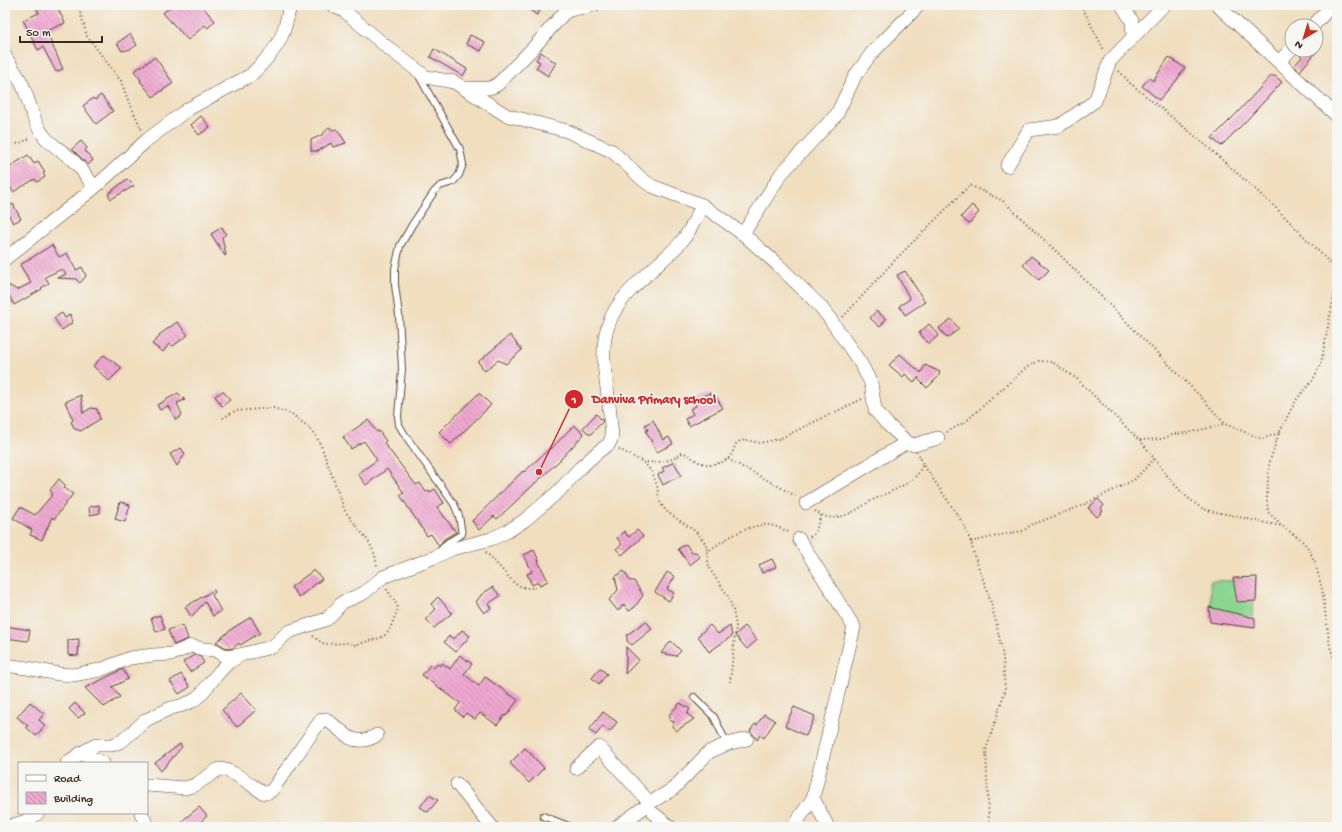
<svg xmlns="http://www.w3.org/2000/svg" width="1342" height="832" font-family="'Gochi Hand',sans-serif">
<defs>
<pattern id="building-back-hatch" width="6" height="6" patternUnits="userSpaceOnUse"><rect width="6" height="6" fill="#efa8d1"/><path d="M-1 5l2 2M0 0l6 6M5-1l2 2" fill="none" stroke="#c389a9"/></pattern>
</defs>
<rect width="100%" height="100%" fill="#f6f6f2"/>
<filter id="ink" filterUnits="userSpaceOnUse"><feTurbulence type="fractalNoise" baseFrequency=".025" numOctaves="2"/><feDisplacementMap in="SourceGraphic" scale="8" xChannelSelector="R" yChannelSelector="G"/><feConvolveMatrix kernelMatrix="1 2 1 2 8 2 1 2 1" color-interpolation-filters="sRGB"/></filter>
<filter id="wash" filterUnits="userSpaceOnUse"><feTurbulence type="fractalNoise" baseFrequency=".012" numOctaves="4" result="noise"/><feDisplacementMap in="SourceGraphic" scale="16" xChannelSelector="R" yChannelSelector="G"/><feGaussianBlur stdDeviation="0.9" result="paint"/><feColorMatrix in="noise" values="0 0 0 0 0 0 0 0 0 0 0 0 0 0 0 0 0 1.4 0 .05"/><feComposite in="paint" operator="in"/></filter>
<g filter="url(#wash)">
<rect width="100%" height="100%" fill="#f0debf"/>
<path fill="#8cd692" stroke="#648058" d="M1256,580l-5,45 -39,-4 -2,-40z"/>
<g id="blocks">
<path fill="url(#building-back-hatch)" d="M35,5h21l9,18 -19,8 17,38 -7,3 -13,-25 -5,3 -15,-30 16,-7z
M173,5h28l14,16 -7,7 -3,-3 -17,15 -25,-27z
M523,5h21l-7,10z
M130,34l7,11 -6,4 -9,2 -5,-8z
M470,35l15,7 -4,9 -15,-7z
M434,49l33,20 -4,7 -33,-19z
M1300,50h18l-18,21 -6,-5 8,-9 -4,-4z
M541,52l15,11 -8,13 -12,-8 4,-6 -4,-2z
M155,57l18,26 -20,14 -13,-16 1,-1 -7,-9z
M1169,57l16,11 -9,13 -17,19 -17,-14 7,-8 4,3z
M1271,76h4l7,6 -37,40 -24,24 -9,-8 25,-25z
M101,95l12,16 -17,13 -13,-18 10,-8 2,2z
M201,116l9,11 -11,8 -8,-10z
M329,127l4,3 4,-1 9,14 -13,4 -2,-4 -13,8h-7v-11l11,-5z
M81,141l6,7 -2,3 8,9 -5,5 -16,-16z
M28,155l6,9 4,-3 7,11 -2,1 2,4 -8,5 -2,-3 -22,13 -8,-14v-8z
M127,179l7,7 -23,13 -3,-5z
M13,204l8,15 -8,4 -8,-15z
M972,205l7,7 -10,12 -8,-7z
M222,227l4,7 -4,3 4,18 -1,1 -14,-22z
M52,245l7,12 8,-4 9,17 6,-3 4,9 -6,7 -4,-4 -18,-1 8,-4 -4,-5 -17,8 4,6 -8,5 1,1 -28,16 -9,-17v-5l12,7 14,-7 -11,-18z
M1031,256l18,14 -10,10 -16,-15z
M905,271l20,31 -20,13 -6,-9 11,-7 -13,-24z
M876,311l10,8 -6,8 -10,-9z
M62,313l3,5 5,-4 2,9 -10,7 -8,-12z
M951,319l8,10 -12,9 -8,-10z
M177,322l11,13 -15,11 -4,-2 -6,8 -11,-8 8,-8 -1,-1z
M929,324l10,11 -10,9 -10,-11z
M510,335l12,15 -16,14 -8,-4 -13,11 -7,-9z
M900,354l21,19 4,-8 15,7 -2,5 -11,11 -9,-9 1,-2 -5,5 -9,-8 -2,3 -14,-12z
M104,355l18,13 -13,13 -16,-15z
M223,391l7,9 -8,6 -7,-10z
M178,393l7,7 -8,3 5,12 -6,5 -8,-14 -8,4 -3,-5z
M479,393l12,12 -40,39 -12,-12z
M710,393l3,5 3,-1 7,11 -34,18 -4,-7 8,-5 -3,-5 6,-3 -3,-6z
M81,395l2,18 8,-5 6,1 3,10 -19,12 -6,-2 -4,-7 2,-2 -8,-18z
M596,414l7,7 -13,14 -7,-7z
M368,420l9,12 2,-1 7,10 -2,2 32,42 4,-2 6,9 3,-2 1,2 5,-3 9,14 -7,4 19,25 -12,7 -5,7 -8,-12 -4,2 -27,-41 4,-2 -17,-24 -21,16 -8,-11 19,-14 -13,-19 -13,8 -8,-12z
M653,420l10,20 6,-3 4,7 -16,8 -11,-21 2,-1 -3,-5z
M574,425l10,9 -23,25 -64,60 -3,-3 -15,14 -7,-9 51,-50 1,1 26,-24 1,1z
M181,448l4,6 -8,12 -7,-12z
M674,462l7,13 -18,10 -5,-10 6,-4 -2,-3z
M59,479l7,7 -2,2 9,6 -19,25 -2,-2 -10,23 -12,-5 2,-5 -19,-12 7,-11 15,8 18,-21 -3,-4z
M1098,499l6,6 -3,4 2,2 -6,6 -9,-9z
M120,502l10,3 -5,17 -10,-3z
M99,505l1,8 -10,2 -1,-8z
M637,530l6,6 -21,19 -6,-6 6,-5 -5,-6 7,-7 5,6z
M686,544l5,8h5l4,5 -10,8 -12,-16z
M534,550l5,11h-1l10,20 -8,4 -2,-3 -6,3 -5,-11 5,-2 -8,-17z
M772,559l4,8 -14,6 -3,-8z
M314,570l8,9 -23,18 -8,-10z
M624,571l6,10h4l9,14 -8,12 -6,4 -5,-7 -6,7 -9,-11 9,-10 -3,-13z
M667,572l8,5 -8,12 7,4 -5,8 -14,-9z
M1257,577l-1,24 -19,1 -4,-24z
M493,587l7,9 -12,8 3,4 -7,5 -8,-11 6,-8z
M214,590l1,2 -3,3 9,16 -8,5 -8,-14 -14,15 -6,-10z
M438,597l14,16 -18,15 -8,-9 10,-10 -5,-5z
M1209,607l46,11v10l-45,-6z
M160,615l5,14 -9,3 -5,-14z
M251,617l9,16 -20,12 -1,-2 -6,5 -5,1 -12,-7 17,-14z
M646,621l6,8 -20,16 -5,-4v-6z
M183,625l5,14 -14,6 -6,-15z
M710,625l8,9 12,-8 2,10 -23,16 -11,-16z
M5,626l25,4 -2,11 -23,-3z
M745,626l12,14 -10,9 -12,-14z
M462,630l8,6 -14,16 -12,-10 5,-6 5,3z
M79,639l-1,17 -10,-1v-15z
M671,641l10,10 -5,5 -15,-3z
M626,647l13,13 -14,14 1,-11z
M194,655l6,1 4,7 -14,9 -7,-10z
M460,655l12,9 -8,10 15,12 6,-9 33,23 -12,16 -1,-1 -8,10 -17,-12 -5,6 -9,-6 -3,4 -8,-7 5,-7 -38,-28 8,-10 4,3 3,-4 3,2 2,-3 8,6z
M600,668l7,6 -8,10 -7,-6z
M123,669l5,10 -16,8 8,10 -16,10 -19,-19z
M181,674l9,13 -11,7 -9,-13z
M241,693l15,17 -19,17 -15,-17z
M30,702l14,12 -5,6 6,5 -9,11 -10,-9 2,-1 -11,-9z
M75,703l10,10 -7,5 -9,-9z
M680,703l10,6 -3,5 7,5 -18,12 -4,-5 2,-4 -5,-2 2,-3 -2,-2z
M794,707l21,9 -9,20 -21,-10z
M603,712l14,10 -7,10 -7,-6 -7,9 -7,-5z
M764,714l11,7 -11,17 -4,-3 -3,5 -4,-6 -3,-3 5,-7 2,1z
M180,744l2,3 -21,24 -6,-8z
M525,748l19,20 -15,15 -19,-20z
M429,795l9,5 -10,12 -8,-5z
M199,807l8,9 -13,11h-7l-5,-6z"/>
</g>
</g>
<g filter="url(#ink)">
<use href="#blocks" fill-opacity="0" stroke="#564536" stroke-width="1"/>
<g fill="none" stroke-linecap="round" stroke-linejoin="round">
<defs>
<path id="lane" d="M419,76l41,73 3,15 -4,11 -6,7 -13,4 -6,6 -22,33 -12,21 -5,23v16l4,30 3,54 -4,47 1,9 6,10 49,69 5,12 3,18 -15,9 -8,9
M694,697l20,20 13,27
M543,816l28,11"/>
<path id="street" d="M332,5l11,5 44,37 39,30 28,5 52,33 61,16 45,20 31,29 9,6 50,19 41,29 35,31 42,41 10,13 31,45 10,19 4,27 12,14 20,18 7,3 24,-7
M1122,5l10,16 1,15
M1217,5l120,111
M1313,26l19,-21
M5,56c5,10 12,17 16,26 9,17 10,38 23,54 6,8 17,14 25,21 11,9 18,19 25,31
M1279,62l13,-14
M466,88c11,0 22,3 32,-4l36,-37 30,-34 6,-3 24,-5
M1007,166l22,-36 30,-4 36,-25 15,-40 54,-56
M743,234l38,-60 56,-60 18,-38 16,-22 48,-49
M5,259l89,-71 53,-48 41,-31 63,-34c11,-11 25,-25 31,-40 4,-9 6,-20 8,-30
M806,503l101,-61
M5,665l22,3 32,6 14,1 27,-5 30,-12 23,-3 19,-1 19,-8 12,3 12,1 11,7 13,-2
M81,753l22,10
M67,763l14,-10 15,-8h16l10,-4 24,-21 25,-12 9,-2 13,-5 8,-7 19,-23 9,-9 14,-8 29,-7 16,-15 39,-13 16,-17 21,-9 19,-16 52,-20 17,-8 39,-10 17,-8 17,-11 34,-29 21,-23 19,-17 10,-7 3,-7c-1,-11 -2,-22 -3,-33 -3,-27 -10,-55 0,-81 11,-32 50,-56 72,-81 9,-10 15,-24 21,-37
M576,768l23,-21 51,56
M457,784l35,43
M147,785l38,3 10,-3 24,-16c12,-1 33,17 43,23 8,3 11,-3 15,-9l44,-63 5,-1 24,19c9,4 19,2 27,-3
M813,798l15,29
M141,813l7,14
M654,814l16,13
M8,827l18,-6 12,-8
M617,827l33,-24 23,-14 36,-37 18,-8 20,-5
M793,827l20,-29 41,-171 -55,-88"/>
</defs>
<use href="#lane" stroke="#564536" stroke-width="8"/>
<use href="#street" stroke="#564536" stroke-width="14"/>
<path stroke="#564536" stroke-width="2" stroke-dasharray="1 3" stroke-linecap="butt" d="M78,5l9,31 34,45 7,19 14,30
M1081,5l23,45
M1119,71l11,12 71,58 74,66 62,63
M5,146l15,-3 11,-5
M1337,280l-16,83 -8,17 -17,20 -17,33 -10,31 -2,31v9l2,9 17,16 14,10 7,7 8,16 7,27 8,58 7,18
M843,317l51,-56 76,-76 33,16 56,53 142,143 24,27
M223,418l12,-7 38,-3 19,6 16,13 8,9 6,12 23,63 24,31 6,13 2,11
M947,432l18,-10 62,-55 12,-6 13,1 25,17 62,61 23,-1 12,-5 13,-1 38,-9 37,15 17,-6
M1140,440c18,22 36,53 62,68 8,4 15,4 24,6 19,4 37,9 57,12
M619,449l24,13 9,10 5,13 2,16 7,10 30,21 10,12 3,24 19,28 5,14 3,16 -6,56
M919,455l4,9 40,59 8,19 3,13 14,38 9,33 6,31 2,34 -19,59 3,77
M728,459l70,38
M643,462c14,1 28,0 39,-9l5,1 11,8 12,3 13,-3 8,-6 5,-12 4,-3 6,-1 14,3 19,-4 83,-40
M815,511c7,5 15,8 23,6 13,-2 22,-10 33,-16 15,-8 34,-14 46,-26 2,-3 4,-7 6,-11
M810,537l5,-4 6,-18
M971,542l34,-8 18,-3 8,-6 50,-19 53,-26 20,-21
M486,552l29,32 11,4h10
M707,552c15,-11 42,-29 62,-27 7,1 16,5 21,8
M313,636l9,7 6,1 19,-1 8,2 28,-8 6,-6 9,-22 -1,-4 -11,-17"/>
<use href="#lane" stroke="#fff" stroke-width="6"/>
<use href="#street" stroke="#fff" stroke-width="13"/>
</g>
</g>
<path fill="none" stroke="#d62828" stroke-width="1.5" d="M539 472L574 399"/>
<g fill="#d62828" stroke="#f6f6f2" stroke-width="1.5">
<circle cx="539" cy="472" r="4"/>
<circle cx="574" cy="399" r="10"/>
</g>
<g font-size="12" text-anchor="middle" font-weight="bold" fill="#fff">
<text x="574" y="403">1</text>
</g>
<g font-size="13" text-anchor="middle" font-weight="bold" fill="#d62828" stroke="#f6f6f2" stroke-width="3.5" stroke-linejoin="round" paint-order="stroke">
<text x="654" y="403">Danviva Primary school</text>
</g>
<rect width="1342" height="832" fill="none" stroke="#f6f6f2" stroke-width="20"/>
<rect x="18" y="762" width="130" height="52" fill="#f6f6f2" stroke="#aba49d"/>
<rect x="26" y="775" width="20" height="6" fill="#ffffff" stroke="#aba49d"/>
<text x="54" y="782" font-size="12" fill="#3b2a1e">Road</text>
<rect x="26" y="792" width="20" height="12" fill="url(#building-back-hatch)" stroke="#aba49d"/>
<text x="54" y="802" font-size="12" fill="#3b2a1e">Building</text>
<g transform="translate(1304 38) rotate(218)"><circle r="19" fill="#f6f6f2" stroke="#aba49d"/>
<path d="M0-3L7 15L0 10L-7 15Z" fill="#c8321e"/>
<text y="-6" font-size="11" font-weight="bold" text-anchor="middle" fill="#3b2a1e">N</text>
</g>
<path d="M20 36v6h82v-6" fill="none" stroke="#3b2a1e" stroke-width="2"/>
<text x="26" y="36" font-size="12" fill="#3b2a1e" stroke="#f6f6f2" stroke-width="3" paint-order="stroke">50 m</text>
</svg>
